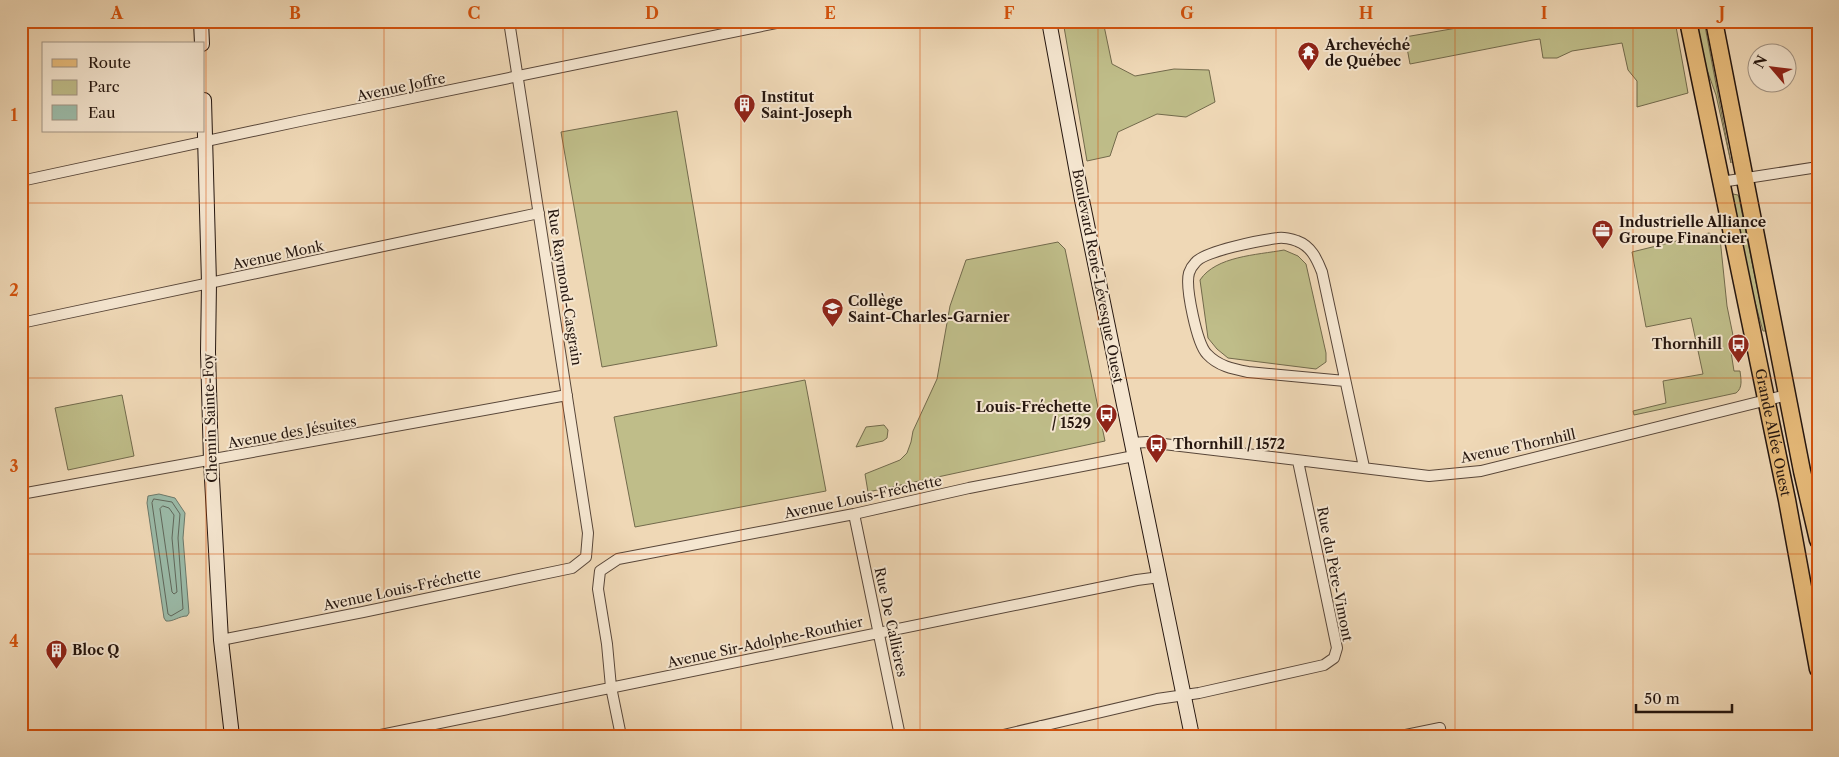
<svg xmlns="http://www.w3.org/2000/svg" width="1839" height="757" font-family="'Libre Caslon Text',serif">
<rect width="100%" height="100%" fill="#efd8b6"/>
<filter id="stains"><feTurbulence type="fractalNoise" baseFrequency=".004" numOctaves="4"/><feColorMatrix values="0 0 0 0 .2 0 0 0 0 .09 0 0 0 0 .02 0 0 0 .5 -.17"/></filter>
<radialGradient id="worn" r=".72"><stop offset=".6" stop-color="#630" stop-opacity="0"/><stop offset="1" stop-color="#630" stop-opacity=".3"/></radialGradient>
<path fill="#bfbd89" stroke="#726a4c" d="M1063,21h40l9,43 23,12 39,-7 35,1 6,32 -29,15 -29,-3 -39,18 -8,24 -23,5z
M1497,21h178l13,72 -51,14v-26l-9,-11 -6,-27 -50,8 -15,7h-14l-3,-19 -7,1 -123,24 -5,-27z
M1695,21h9l27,142 -15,-68 -14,-39z
M677,111l40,235 -115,21 -41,-235z
M1733,194l5,1 1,3 27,133h-3l-27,-97 -6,-39z
M1709,233l11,5 7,68 9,44 -5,2 3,19h6c1,8 3,17 -4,22l-102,22 -1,-4 33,-8 -3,-22 40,-7 -12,-56 -45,9 -14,-75z
M1058,242l7,7 40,192 -237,51 -3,-18 35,-14 7,-7 4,-11 2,-11 24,-52 13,-73 16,-46z
M1284,250l14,6 8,8 20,89v9l-10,7 -88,-11 -11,-9 -9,-11 -8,-58c16,-24 57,-25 84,-30z
M805,380l21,111 -191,36 -21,-110z
M122,395l12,61 -66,14 -13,-62z
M884,425l4,5 -1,8 -4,3 -27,6 10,-20z"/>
<path fill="#9bbba9" stroke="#6c796b" d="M159,494l16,4 10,15 -2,25 6,75 -2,3c-8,0 -14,6 -21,5l-2,-3 -17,-115 1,-7z"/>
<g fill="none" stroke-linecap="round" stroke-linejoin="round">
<path stroke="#60685c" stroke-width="1" d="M154,499l18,3 8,12 -2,24 5,71 -12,7 -3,-2 -16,-111z
M163,506l6,2 5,7 -2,23 5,54 -3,2 -2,-2 -12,-83z"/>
<defs>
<path id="street" d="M21,181l279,-60 486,-100
M1721,182l97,-15
M21,323l518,-110
M1345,381l-97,-9c-15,-3 -30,-6 -41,-18 -10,-10 -22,-67 -18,-81 1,-3 4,-8 6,-10 8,-12 67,-23 83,-25 5,-1 14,1 19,3 14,5 20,18 25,31l42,195
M1132,443l15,-1 282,34 52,-5 306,-76
M21,494l546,-99
M854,514l46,222
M221,640l142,-28 209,-44 14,-11 2,-24 -79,-512
M1041,726l2,10
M376,736l761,-156 23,-3
M621,736l-10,-49 -4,-43 -9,-55 2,-18 18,-12 236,-45 115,-26 165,-32
M999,736l158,-37 42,-6 125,-28 10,-7 3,-10 -39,-187
M1401,736l39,-8 1,8"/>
<path id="secondary" d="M201,21l1,23
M1049,21l33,179 110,536
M204,100l5,183 -1,69 3,109 10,179 11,96"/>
<g id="primary">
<path id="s1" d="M1688,21l99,479 31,169"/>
<path d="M1714,21l88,450 16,69"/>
</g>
</defs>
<use href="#street" stroke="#584639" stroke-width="12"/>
<use href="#secondary" stroke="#25160f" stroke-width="16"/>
<use href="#primary" stroke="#25160f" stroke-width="19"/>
<use href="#street" stroke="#f5e6d0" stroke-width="10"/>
<use href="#secondary" stroke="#f5e6d0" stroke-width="14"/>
<use href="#primary" stroke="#e8bc7b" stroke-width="16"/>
</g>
<path fill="none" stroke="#d4520c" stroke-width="1" stroke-opacity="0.55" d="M206,21v715M384,21v715M563,21v715M741,21v715M920,21v715M1098,21v715M1276,21v715M1455,21v715M1633,21v715M21,203h1797M21,378h1797M21,554h1797"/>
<defs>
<symbol id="temple-pin" viewBox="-11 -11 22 30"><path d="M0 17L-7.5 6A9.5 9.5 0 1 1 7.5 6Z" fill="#8f2418" stroke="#f5e6d0"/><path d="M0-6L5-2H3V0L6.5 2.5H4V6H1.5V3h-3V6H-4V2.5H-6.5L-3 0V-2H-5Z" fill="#fff"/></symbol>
<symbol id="building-pin" viewBox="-11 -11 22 30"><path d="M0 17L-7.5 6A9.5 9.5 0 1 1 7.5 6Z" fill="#8f2418" stroke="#f5e6d0"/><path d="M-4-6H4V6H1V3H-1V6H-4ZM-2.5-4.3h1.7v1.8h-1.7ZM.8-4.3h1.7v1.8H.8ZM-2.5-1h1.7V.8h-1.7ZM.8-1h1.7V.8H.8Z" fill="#fff"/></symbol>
<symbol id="office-pin" viewBox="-11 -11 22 30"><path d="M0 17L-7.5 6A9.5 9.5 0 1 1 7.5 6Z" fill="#8f2418" stroke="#f5e6d0"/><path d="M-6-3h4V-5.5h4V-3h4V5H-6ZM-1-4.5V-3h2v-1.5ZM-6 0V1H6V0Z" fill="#fff"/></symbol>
<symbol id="school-pin" viewBox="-11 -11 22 30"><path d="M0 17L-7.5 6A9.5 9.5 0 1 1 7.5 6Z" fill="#8f2418" stroke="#f5e6d0"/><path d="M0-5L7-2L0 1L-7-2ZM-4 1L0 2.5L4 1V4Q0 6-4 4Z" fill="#fff"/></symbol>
<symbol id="bus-pin" viewBox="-11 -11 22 30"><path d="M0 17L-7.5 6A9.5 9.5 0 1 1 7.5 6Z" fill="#8f2418" stroke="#f5e6d0"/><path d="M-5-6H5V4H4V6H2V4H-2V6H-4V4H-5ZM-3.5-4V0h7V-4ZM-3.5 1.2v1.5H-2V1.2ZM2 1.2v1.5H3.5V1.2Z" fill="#fff"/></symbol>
</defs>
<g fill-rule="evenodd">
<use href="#temple-pin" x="1296" y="40" width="25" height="34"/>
<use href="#building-pin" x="732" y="92" width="25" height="34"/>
<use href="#office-pin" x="1590" y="218" width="25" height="34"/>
<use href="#school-pin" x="820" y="296" width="25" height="34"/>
<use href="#bus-pin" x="1726" y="332" width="25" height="34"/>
<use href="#bus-pin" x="1094" y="402" width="25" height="34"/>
<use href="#bus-pin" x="1144" y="432" width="25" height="34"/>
<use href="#building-pin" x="44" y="638" width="25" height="34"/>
</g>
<g text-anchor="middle" stroke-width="4" stroke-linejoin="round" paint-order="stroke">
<g font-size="14" font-weight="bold" fill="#25160f" stroke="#f5e6d0" text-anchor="start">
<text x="1325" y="50">Archevéché<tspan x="1325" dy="16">de Québec</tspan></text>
<text x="761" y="102">Institut<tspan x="761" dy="16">Saint-Joseph</tspan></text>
<text x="1619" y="227">Industrielle Alliance<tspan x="1619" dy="16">Groupe Financier</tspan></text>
<text x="848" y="306">Collège<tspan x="848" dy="16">Saint-Charles-Garnier</tspan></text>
<text x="1722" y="349" text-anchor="end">Thornhill</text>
<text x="1091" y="412" text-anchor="end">Louis-Fréchette<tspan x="1091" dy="16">/ 1529</tspan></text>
<text x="1173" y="449">Thornhill / 1572</text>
<text x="72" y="655">Bloc Q</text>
</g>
<g font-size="14" fill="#25160f" stroke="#f5e6d0">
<text transform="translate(401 87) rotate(-12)" y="5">Avenue Joffre</text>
<text transform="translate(278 255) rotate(-12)" y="5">Avenue Monk</text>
<text transform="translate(1098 276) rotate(79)" y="5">Boulevard René-Lévesque Ouest</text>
<text transform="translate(565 287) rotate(81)" y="5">Rue Raymond-Casgrain</text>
<text transform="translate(210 418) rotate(-92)" y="5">Chemin Sainte-Foy</text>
<text transform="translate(292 432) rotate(-10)" y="5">Avenue des Jésuites</text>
<text dy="5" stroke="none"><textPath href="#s1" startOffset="420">Grande Allée Ouest</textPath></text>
<text transform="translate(1518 446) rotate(-12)" y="5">Avenue Thornhill</text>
<text transform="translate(863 497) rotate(-12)" y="5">Avenue Louis-Fréchette</text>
<text transform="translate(1335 574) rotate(79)" y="5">Rue du Père-Vimont</text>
<text transform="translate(402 589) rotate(-12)" y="5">Avenue Louis-Fréchette</text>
<text transform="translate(891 622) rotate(78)" y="5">Rue De Callières</text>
<text transform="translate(765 642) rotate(-12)" y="5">Avenue Sir-Adolphe-Routhier</text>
</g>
</g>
<rect width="1839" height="757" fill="none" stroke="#efd8b6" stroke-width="55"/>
<rect x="42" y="42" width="162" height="90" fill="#f5e6d0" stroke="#a29383"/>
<rect x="52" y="59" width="25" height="8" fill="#e8bc7b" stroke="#a29383"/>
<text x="88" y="68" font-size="15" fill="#25160f">Route</text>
<rect x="52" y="80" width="25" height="15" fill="#bfbd89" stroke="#a29383"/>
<text x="88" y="92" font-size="15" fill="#25160f">Parc</text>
<rect x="52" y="105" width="25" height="15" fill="#9bbba9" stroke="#a29383"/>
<text x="88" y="118" font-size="15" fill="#25160f">Eau</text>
<g transform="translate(1772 68) rotate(298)"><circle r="24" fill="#f5e6d0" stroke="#a29383"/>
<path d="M0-4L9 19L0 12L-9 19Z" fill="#8f2418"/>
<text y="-8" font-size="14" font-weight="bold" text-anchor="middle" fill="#25160f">N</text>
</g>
<path d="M1636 704v8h96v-8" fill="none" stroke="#25160f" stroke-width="2.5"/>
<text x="1644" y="704" font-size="15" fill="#25160f" stroke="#f5e6d0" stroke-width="4" paint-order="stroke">50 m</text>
<rect x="28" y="28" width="1784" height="702" fill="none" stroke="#d4520c" stroke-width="2"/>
<g font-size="16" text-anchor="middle" font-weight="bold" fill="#d4520c">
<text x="117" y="19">A</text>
<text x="295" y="19">B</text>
<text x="474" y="19">C</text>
<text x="652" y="19">D</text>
<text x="830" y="19">E</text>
<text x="1009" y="19">F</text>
<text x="1187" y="19">G</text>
<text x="1366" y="19">H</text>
<text x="1544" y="19">I</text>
<text x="1722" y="19">J</text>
<text x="14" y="121">1</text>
<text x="14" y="296">2</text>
<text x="14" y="472">3</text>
<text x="14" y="647">4</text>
</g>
<rect width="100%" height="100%" filter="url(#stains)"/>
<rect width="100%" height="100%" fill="url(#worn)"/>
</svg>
